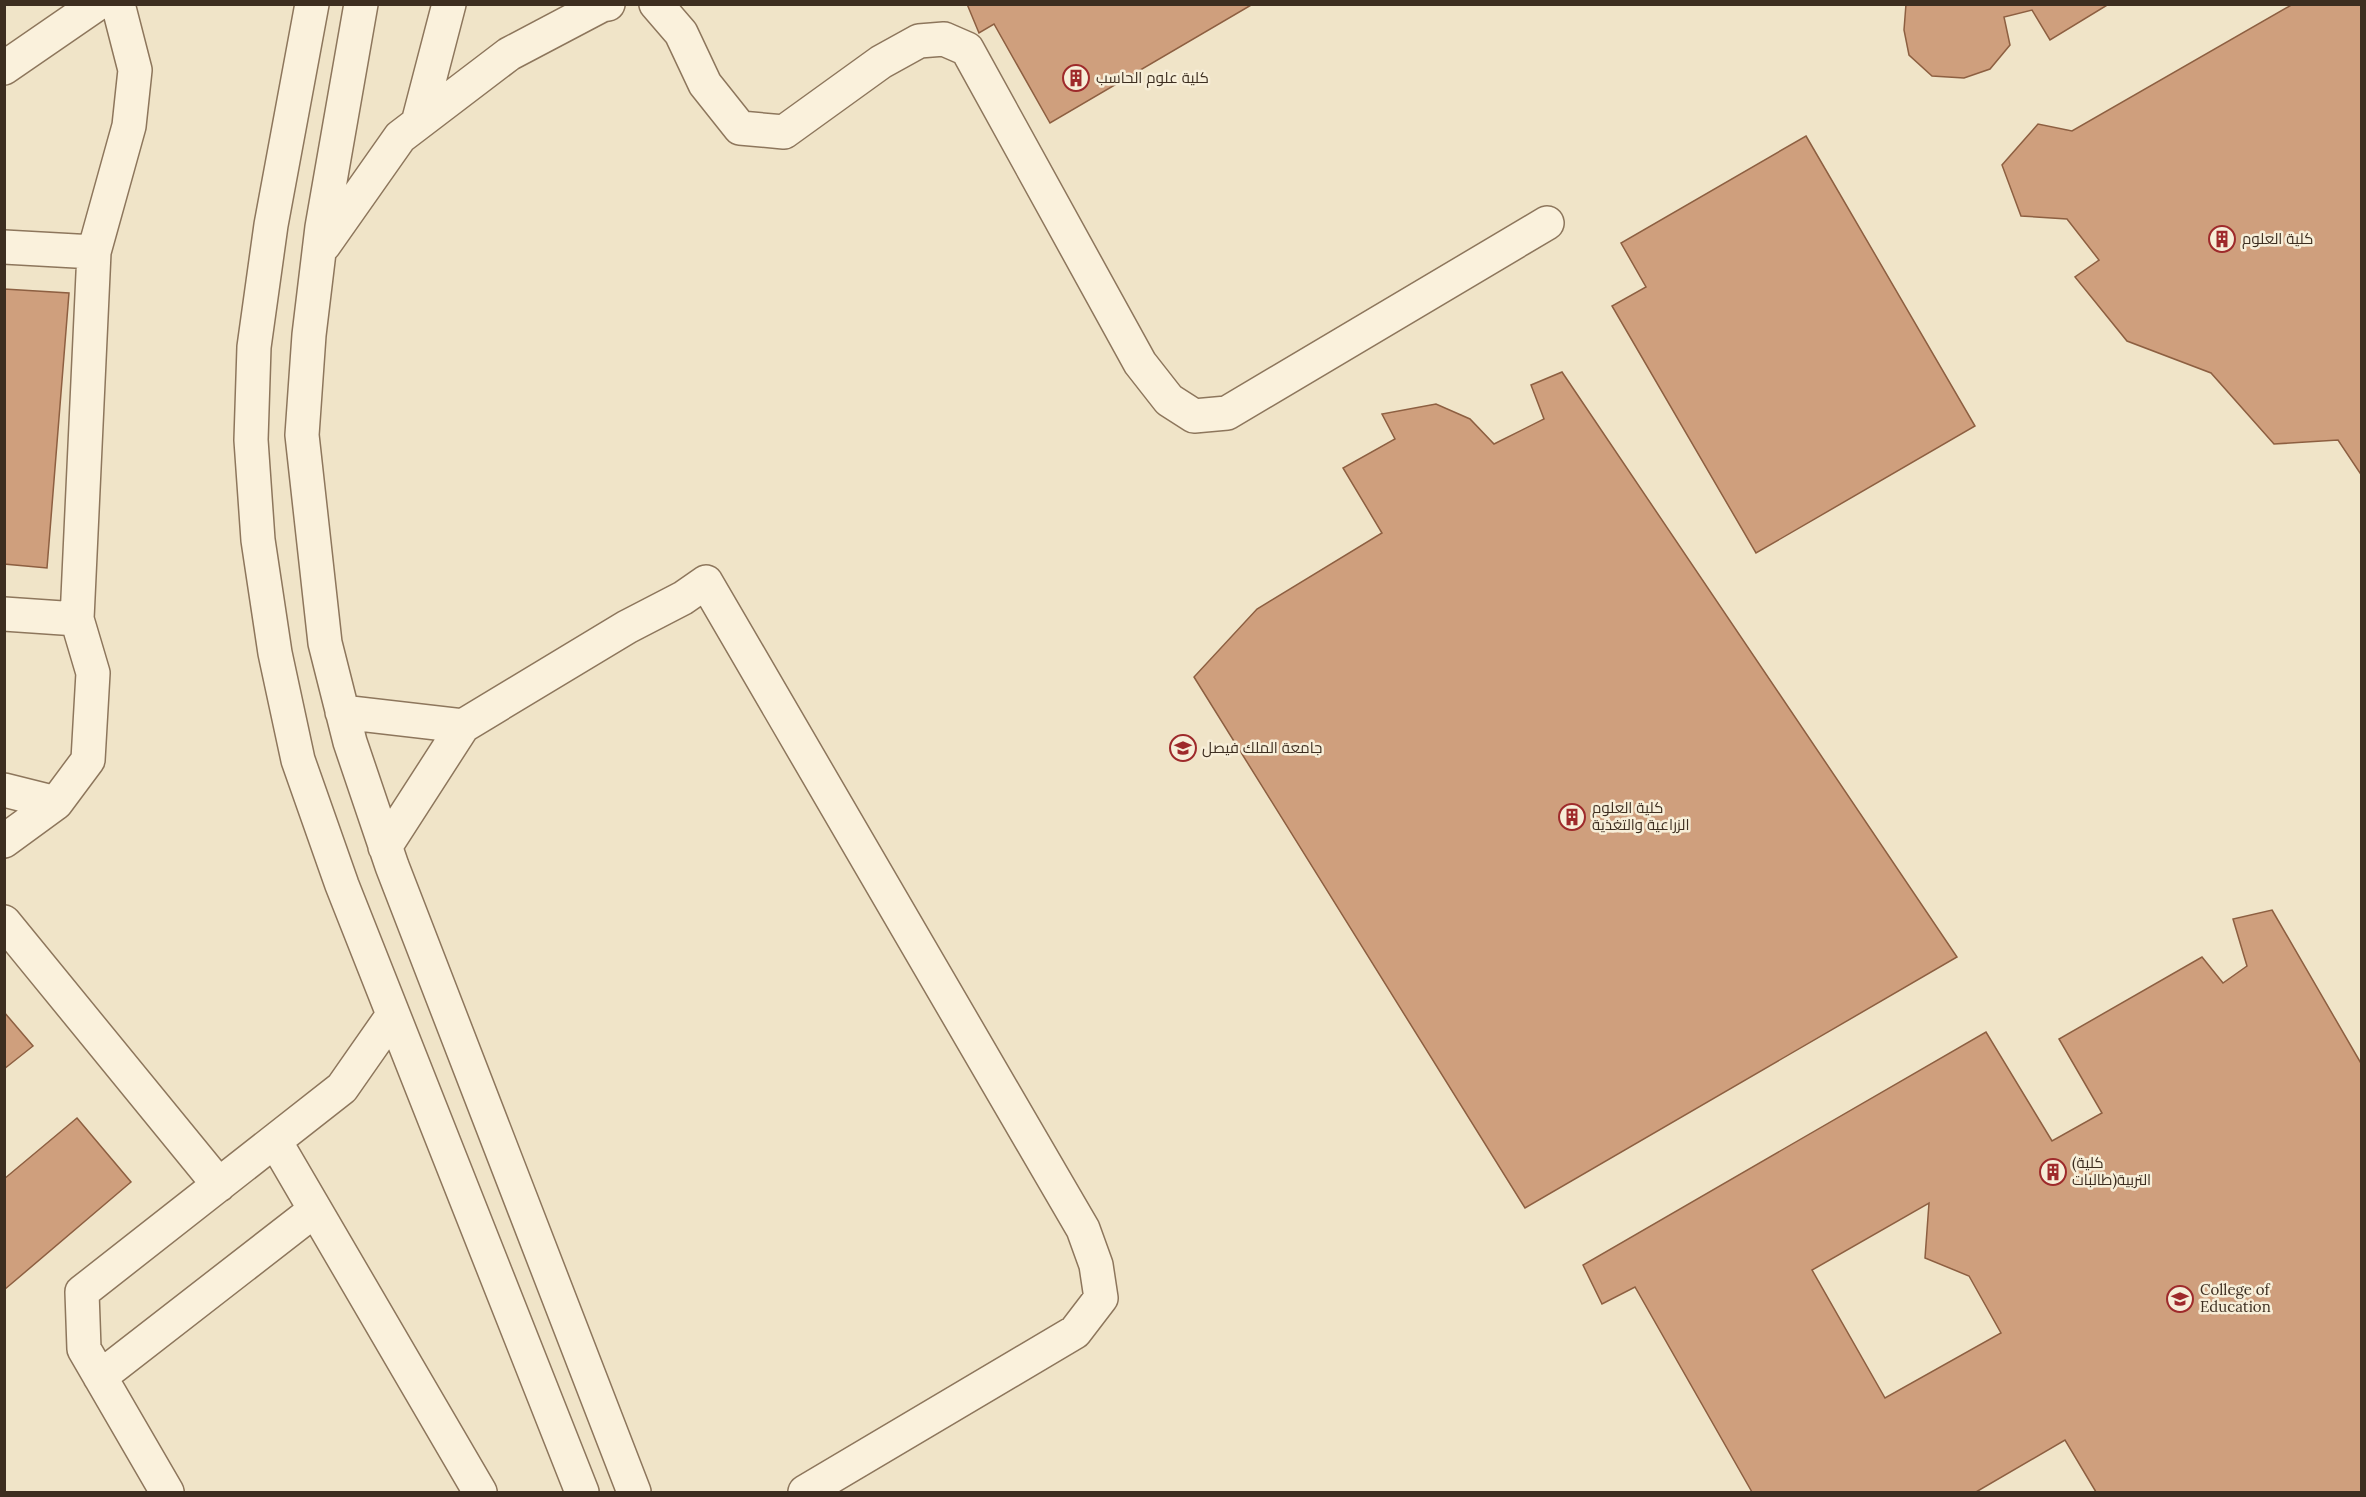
<svg xmlns="http://www.w3.org/2000/svg" width="2366" height="1497" font-family="Lora,Cairo,serif">
<rect width="100%" height="100%" fill="#f0e4c8"/>
<path fill="#cf9f7d" stroke="#8d5f41" stroke-width="1.5" fill-rule="evenodd" d="M967,4h286l-203,119 -56,-99 -15,9z
M1906,4h203l-59,36 -18,-30 -28,7 6,28 -20,24 -26,9 -32,-2 -23,-21 -5,-25z
M2293,4h69v472l-24,-36 -64,4 -63,-71 -84,-32 -52,-64 24,-17 -32,-41 -46,-3 -19,-51 36,-41 34,7z
M1806,136l169,290 -219,127 -144,-247 34,-19 -25,-44z
M4,289l65,4 -22,275 -43,-4z
M1562,372l395,585 -432,251 -331,-531 63,-68 125,-76 -39,-65 52,-29 -13,-25 54,-10 34,15 24,25 50,-25 -13,-34z
M2272,910l90,155v427h-266l-31,-52 -89,52h-224l-117,-205 -33,17 -19,-39 403,-233 66,109 50,-28 -43,-74 143,-82 21,26 24,-17 -14,-47zM1929,1203l-4,55 44,18 32,57 -116,65 -73,-128z
M4,1012l29,34 -29,23z
M77,1118l54,64 -127,108v-111z"/>
<g fill="none" stroke-linecap="round" stroke-linejoin="round">
<defs>
<path id="minor" d="M312,4l-41,221 -17,122 -3,93 7,100 17,113 23,107 44,125 240,607
M361,4l-39,223 -13,108 -7,100 23,208 25,99 42,124 242,626
M656,4l25,29 24,51 35,44 44,4 97,-70 38,-21 25,-2 23,10 173,314 29,37 25,16 33,-3 320,-190
M4,68l93,-64
M418,123l31,-119
M324,245l76,-108 109,-83 93,-49 6,-1
M4,247l90,5 -17,367 16,54 -5,87 -32,43
M94,252l35,-126 6,-56 -17,-66
M4,614l73,5
M342,712l121,14 -78,121
M463,726l164,-99 56,-29 23,-16 377,647 13,36 5,33 -26,34 -270,160
M4,790l52,13 -52,38
M4,922l215,263
M275,1141l205,351
M100,1377l215,-167
M167,1492l-83,-143 -2,-57 260,-204 51,-73"/>
</defs>
<use href="#minor" stroke="#8d765c" stroke-width="36"/>
<use href="#minor" stroke="#faf1dc" stroke-width="33"/>
</g>
<defs>
<symbol id="building-ring" viewBox="-11 -11 22 22"><circle r="9.5" fill="#f7eed8" stroke="#9e2a2b" stroke-width="1.5"/><path d="M-4-6H4V6H1V3H-1V6H-4ZM-2.5-4.3h1.7v1.8h-1.7ZM.8-4.3h1.7v1.8H.8ZM-2.5-1h1.7V.8h-1.7ZM.8-1h1.7V.8H.8Z" fill="#9e2a2b"/></symbol>
<symbol id="university-ring" viewBox="-11 -11 22 22"><circle r="9.5" fill="#f7eed8" stroke="#9e2a2b" stroke-width="1.5"/><path d="M0-5L7-2L0 1L-7-2ZM-4 1L0 2.5L4 1V4Q0 6-4 4Z" fill="#9e2a2b"/></symbol>
</defs>
<g fill-rule="evenodd">
<use href="#building-ring" x="1061" y="63" width="30" height="30"/>
<use href="#building-ring" x="2207" y="224" width="30" height="30"/>
<use href="#university-ring" x="1168" y="733" width="30" height="30"/>
<use href="#building-ring" x="1557" y="802" width="30" height="30"/>
<use href="#building-ring" x="2038" y="1157" width="30" height="30"/>
<use href="#university-ring" x="2165" y="1284" width="30" height="30"/>
</g>
<g text-anchor="middle" stroke-width="5" stroke-linejoin="round" paint-order="stroke">
<g font-size="15" fill="#3d2e20" stroke="#f7eed8" text-anchor="start">
<text x="1096" y="83">كلية علوم الحاسب</text>
<text x="2242" y="244">كلية العلوم</text>
<text x="1202" y="753">جامعة الملك فيصل</text>
<text x="1592" y="813">كلية العلوم<tspan x="1592" dy="17">الزراعية والتغذية</tspan></text>
<text x="2072" y="1168">(كلية<tspan x="2072" dy="17">التربية(طالبات</tspan></text>
<text x="2200" y="1295">College of<tspan x="2200" dy="17">Education</tspan></text>
</g>
</g>
<rect width="2366" height="1497" fill="none" stroke="#3d2e20" stroke-width="12"/>
</svg>
